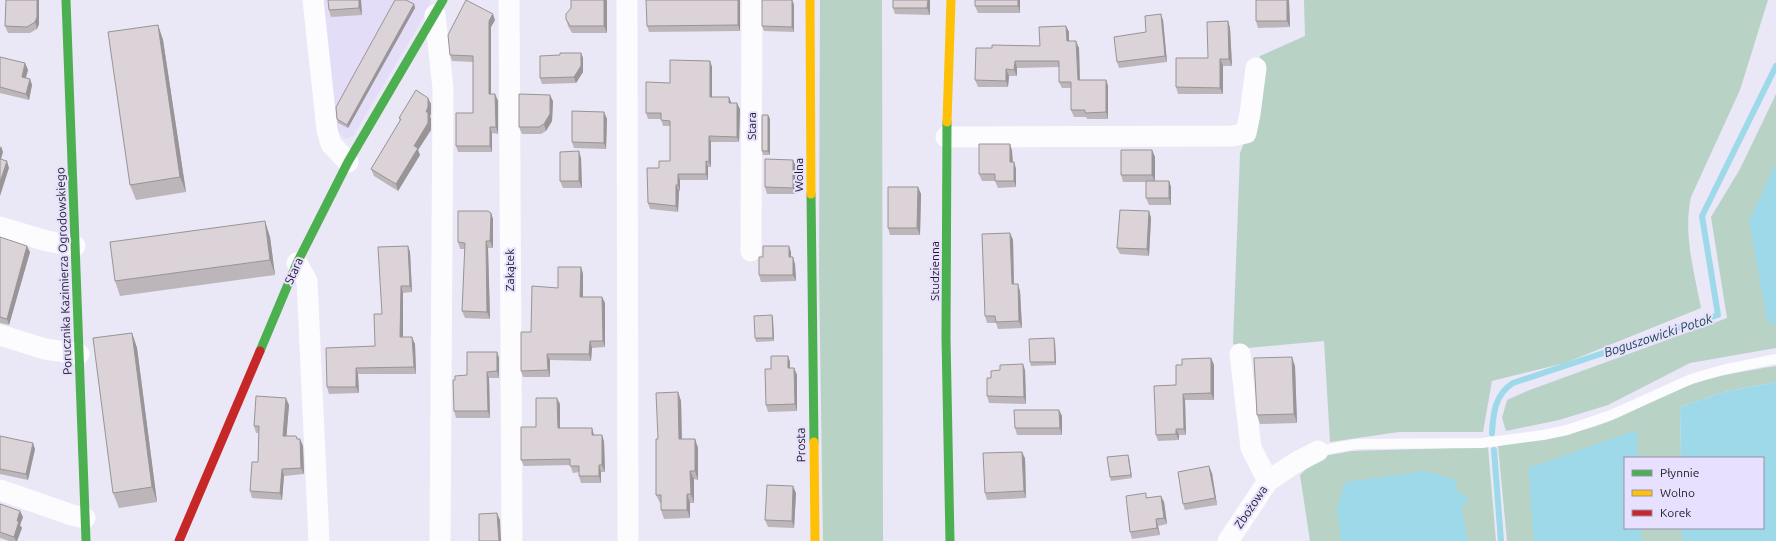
<svg xmlns="http://www.w3.org/2000/svg" width="1776" height="541" font-family="Ubuntu,sans-serif">
<rect width="100%" height="100%" fill="#eae7f7"/>
<path fill="#e3ddf8" d="M324,0h106l-1,8 -76,128 -7,3 -15,-12z"/>
<path fill="#b9d2c6" d="M820,0h62l1,541h-60l-4,-268z
M1304,0h464l-28,90 -49,107c-8,37 3,74 10,111l-136,55 -73,18 -9,51h-84l-69,10 -6,-101 -77,7 -14,-4 7,-191 15,-38 5,-59 45,-20z
M1776,94v254l-86,15 -82,42 -49,15 -53,11 -4,-13 5,-18 20,-9 200,-73 -16,-101 29,-48z
M1776,366v16l-52,10 -44,15 1,51h-56v70h57v13h-175l-9,-95c34,-6 71,-10 104,-22 29,-10 56,-28 85,-38 29,-11 59,-15 89,-20z
M1488,447l8,94h-186l-10,-66 18,-18 34,-6z"/>
<path fill="#9dd9e8" d="M1776,164v159l-8,1 -19,-103z
M1776,382v159h-94v-13h81v-70h-82l-1,-51 44,-15z
M1637,430l1,28h-13v70h16l1,13h-108l-6,-73z
M1427,471l29,9 1,11 12,7 -7,9 6,34h-127l-4,-33 8,-26z"/>
<g fill="none" stroke-linecap="round" stroke-linejoin="round">
<path stroke="#9dd9e8" stroke-width="6" d="M1492,433c1,-19 3,-39 21,-50l205,-68 -16,-99 74,-150
M1494,450l7,91"/>
<path stroke="#fcfbfe" stroke-width="10" d="M1318,451l38,-7 126,-1 61,-8 24,-5 44,-15 80,-36 31,-9 54,-11"/>
<path stroke="#fcfbfe" stroke-width="21" d="M313,0l14,130 4,14 17,18
M509,0l3,541
M627,0l1,541
M435,15l8,73 -3,453
M946,137l286,-1 14,-3 4,-19 6,-46
M0,227l47,14 28,5
M751,251l1,-251
M297,263l10,18 12,260
M0,335l45,14 34,5
M1240,354l11,94 17,33
M0,490l72,25 13,3
M1228,541l40,-60 27,-18 23,-12"/>
<path stroke="#4caf50" stroke-width="9" d="M66,0l20,541
M947,122l-1,216 4,203
M811,194l3,248
M260,351l37,-88 51,-101 95,-162"/>
<path stroke="#ffc107" stroke-width="9" d="M810,0l1,194
M947,122l4,-122
M814,442l1,99"/>
<path stroke="#c62828" stroke-width="9" d="M179,541l81,-190"/>
</g>
<path fill="#bcb5b9" d="M6,0h33v24l-2,5 -7,4h-22l-3,-7z
M361,0l1,15 -31,2 -2,-7z
M571,0h36v33h-35l-4,-7 -2,-7 5,-11z
M646,0h94v31l-91,1 -2,-6z
M792,0l2,5v27l-30,-1 -2,-5z
M930,0v15l-35,-1 -2,-6z
M975,0h45v13h-42l-3,-7z
M1289,0l1,27 -32,1 -2,-7z
M414,4l1,4 -67,120 -10,-5 -1,-4z
M495,20l-4,7v67h4l3,7v33l-6,-1v19h-34l-2,-6 17,-33v-51l-21,-1 -2,-6z
M1163,20l4,42 -48,6 -2,-6 29,-30z
M1228,21l2,7 2,38h-9v28h-45l-2,-7 32,-29z
M158,25l5,15 23,152 -50,8 -6,-15z
M1066,26l3,6v9l10,7 1,32h26l2,6v33h-21l-1,-2h-12l-3,-7v-22h-9l-3,-6v-15l-42,1v8h-8l-1,11h-30l-3,-7 17,-32 48,-2z
M581,53l2,5v14l-7,11 -34,1 -2,-6 20,-23z
M0,57l25,6 3,7 -2,8 4,1 2,6 -3,15 -29,-7z
M710,61l2,6v30h17l2,6 9,6 -1,33h-28v25h-3v13h-28v11h-1l-1,21 -28,-3 -2,-6 11,-35 11,-7v-35h-7l-2,-7h-13l-2,-6 24,-30z
M428,98l3,6v10l-1,2 1,3v11l-13,20 2,5 -22,36 -24,-15 -3,-7 29,-48 -1,-3z
M553,101l-1,20 -6,10 -5,3h-19l-3,-7z
M604,112l3,7 -1,30 -32,-1 -2,-6z
M768,115l2,4v36h-7l-1,-4z
M1010,144l2,7 1,11h1l2,7v18l-18,1 -3,-7h-13l-3,-7z
M1152,150l3,7v24h14l2,6v18h-22l-3,-7v-16h-23l-2,-7z
M581,158l1,30h-19l-3,-7z
M793,160l3,7 -1,27h-28l-2,-7z
M918,187l3,7 -1,41h-30l-2,-7z
M1149,211l2,7 -2,38 -29,-2 -3,-6z
M491,213l2,6v29h-5l2,71 -25,-1 -3,-7 3,-62h-5l-2,-7z
M1010,233l3,7 1,44 6,7 2,37 -24,1 -2,-6h-9l-2,-7z
M0,237l30,15 -21,73 -9,-2z
M270,237l5,38 -155,21 -5,-15z
M408,246l2,6 2,40 -9,1v44l12,7 1,30h-58l1,19 -30,1 -2,-7 48,-41 7,-32z
M791,252v5l4,7 1,17 -35,1 -2,-7 4,-18z
M581,267l2,7v23h19l3,6v44l-13,1 -1,13 -41,-1v17h-27l-2,-6 10,-39z
M772,315l1,4 1,22 -18,1 -1,-4z
M132,333l5,15 20,154 -38,6 -6,-15z
M1055,342l1,23 -25,1 -1,-4z
M497,352l2,6v20h-10l1,40h-34l-2,-7 1,-31 12,-5z
M788,356l2,6v6h4l3,7v36l-29,1 -2,-7 5,-36z
M1211,358l3,7v35h-29l1,35h-7v5l-21,1 -2,-6 20,-50 6,-20z
M1295,366l2,57 -37,1 -3,-9z
M1000,370h25l1,34 -37,-1 -2,-7 4,-18z
M678,392l3,9 1,38h13l3,9v32l-4,-1v24h-4v15l-26,1 -3,-9v-7h-1l-4,-8 2,-56z
M560,404v24l34,7 10,6 1,31h-4v11h-20l-2,-7v-4l-6,1 -3,-8 -46,1 -3,-6 15,-33z
M289,405l-3,31 14,3 3,7 1,28 -20,2 -2,24 -30,-2 -2,-7 8,-29 1,-29h-3l-2,-7z
M1059,410l3,6v19h-45l-2,-7z
M0,436l35,13 -7,31 -28,-6z
M1025,458l1,40 -39,2 -2,-7z
M1129,458l3,20 -21,3 -1,-4z
M1212,473l5,32 -32,5 -2,-6z
M796,493l-2,35 -26,-1 -3,-7z
M1161,496l3,6 3,22 -9,2 2,9 -28,4 -2,-7 18,-34z
M0,504l20,7 3,6 -3,8 2,3 -5,13h-8l-9,-3z"/>
<path fill="#999496" d="M37,0h2v24l-2,5 -2,-7z
M359,0h2l1,15 -3,-7z
M604,0h3v33l-3,-7z
M738,0h2v31l-2,-6z
M792,0l2,5v27l-2,-5z
M928,0h2v15l-3,-7z
M1018,0h2v13l-2,-7z
M1287,0h2l1,27 -3,-6z
M414,4l1,4 -67,120 -1,-3z
M493,14l2,6 -4,7v73l-2,-6v-73z
M1161,14l2,6 4,42 -2,-6z
M1228,21l2,7 2,38 -3,-7z
M158,25l5,15 23,152 -6,-15z
M1066,26l3,6v16l-2,-7z
M1076,41l3,7 1,39 -2,-7z
M581,53l2,5v14l-7,11 -2,-6z
M1220,59l3,7v28l-3,-6z
M710,61l2,6v35l-2,-5z
M1015,61l2,7v8l-3,-6z
M25,63l3,7 -4,13 -2,-6z
M1006,69l3,7 -1,11 -2,-6z
M30,79l2,6 -3,15 -3,-6z
M1106,80l2,6v33l-2,-7z
M495,94l3,7v33l-2,-7z
M550,95l3,6 -1,20 -6,10 -2,-7z
M729,97l2,5v7l-2,-6z
M428,98l3,6v10l-1,2 1,3v11l-13,20 2,5 -22,36 -2,-7 18,-38 12,-34z
M737,103l3,6 -1,33 -2,-5z
M604,112l3,7 -1,30 -2,-6z
M768,115l2,4v36l-2,-4z
M490,127l2,6v19l-2,-6z
M709,136l2,6v25l-2,-5z
M1010,144l2,7 1,18 -3,-7z
M1,146l2,6 -3,11v-15z
M1152,150l3,7v25l-3,-7z
M579,151l2,7 1,30 -3,-7z
M793,160l3,7 -1,27 -2,-6z
M7,161l2,7 -9,28v-14z
M706,161l2,6v13l-2,-6z
M1014,162l2,7v18l-2,-6z
M678,174l2,6v11l-2,-6z
M1169,181l2,6v18l-2,-7z
M676,185l3,6 -1,21 -2,-6z
M918,187l3,7 -1,41 -3,-7z
M1149,211l2,7 -2,38 -2,-7z
M491,213l2,6v29l-3,-7z
M265,221l5,16 5,38 -5,-15z
M1010,233l3,7 1,51 -2,-7z
M486,241l2,7 2,71 -3,-7z
M27,246l3,6 -21,73 -2,-6z
M408,246l2,6 2,40 -2,-6z
M789,246l2,6v12l-2,-7z
M793,257l2,7 1,17 -3,-6z
M581,267l2,7v29l-3,-6z
M1018,284l2,7 2,37 -3,-7z
M401,286l2,7v51l-3,-7z
M602,297l3,6v44l-2,-6z
M772,315l1,4 1,22 -1,-3z
M132,333l5,15 20,154 -5,-15z
M412,337l3,7 1,30 -2,-7z
M1054,338l1,4 1,23 -1,-3z
M590,341l2,7 -1,13 -2,-7z
M497,352l2,6v20l-2,-7z
M547,354l3,6v17l-2,-7z
M788,356l2,6v13l-2,-7z
M1292,357l3,9 2,57 -3,-9z
M1211,358l3,7v35l-3,-7z
M1023,364l2,6 1,34 -2,-7z
M356,368l2,6 1,19 -3,-6z
M794,368l3,7v36l-2,-7z
M487,372l2,6 1,40 -2,-7z
M678,392l3,9 1,47 -3,-9z
M1183,394l2,6 1,35 -2,-6z
M286,398l3,7 -3,38 -3,-7z
M557,398l3,6v31l-2,-7z
M1059,410l3,6v19l-2,-7z
M592,428l2,7v7l-2,-7z
M1176,429l3,6v5l-3,-6z
M602,435l2,6 1,31 -3,-7z
M300,439l3,7 1,28 -3,-6z
M695,439l3,9v32l-3,-9z
M33,443l2,6 -7,31 -2,-6z
M1022,452l3,6 1,40 -2,-7z
M1128,455l1,3 3,20 -1,-3z
M599,465l2,7v11l-2,-7z
M1209,466l3,7 5,32 -2,-7z
M282,469l2,7 -2,24 -2,-7z
M690,471l4,8v24l-3,-9z
M793,486l3,7 -2,35 -2,-7z
M687,494l3,9v15l-3,-8z
M1161,496l3,6 3,22 -3,-6z
M20,511l3,6 -3,8 2,3 -5,13h-1l-2,-4 3,-16z
M497,513l3,7 1,21h-2z
M1156,519l2,7 2,9 -3,-7z"/>
<path fill="#dbd3d7" stroke="#999496" d="M6,0h31v17l-2,5 -8,5 -22,-1z
M328,0h31v8l-30,2z
M395,0h11l8,4 -67,121 -10,-6 -1,-12z
M466,0l27,14 -4,7v73h6l1,33h-6v19h-34v-33h17v-57l-23,-1 -2,-20z
M571,0h33v26h-34l-4,-7v-5l5,-6z
M646,0h92v25l-91,1z
M762,0h30v27l-30,-1z
M893,0h35l-1,8h-34z
M975,0h43v6h-43z
M1256,0h31v21h-31z
M1161,14l4,42 -48,6 -3,-25 32,-5 -1,-16z
M1228,21l1,38h-9v29l-44,-1v-29h32l-1,-36z
M158,25l22,152 -50,8 -22,-153z
M1066,26l1,15h9l2,39h28v32l-21,1v-3h-14v-28h-12v-21h-44l-1,9 -8,-1v12l-31,-1 1,-32h16v-3l48,1 -1,-19z
M560,53h21v13l-7,11 -34,1v-22l20,-1z
M0,57l25,6 -3,14 8,2 -4,15 -26,-7z
M670,60l40,1v36h19v6h8v34l-28,-1v26l-3,-1v13h-28v11h-2v21l-28,-3 -1,-35h12v-7h11v-40l-9,-1v-7h-15v-31l24,1z
M416,90l12,8v9l-2,5h2v11l-14,23 4,2 -22,36 -25,-15 30,-50 -2,-1z
M519,94l31,1v19l-6,10 -5,3h-20z
M572,111l32,1v31l-32,-1z
M762,115h6v36h-6z
M979,144h31v18h4v19h-19v-7h-16z
M1121,150h31v25h-31z
M579,151v30h-19v-29z
M0,159l7,2 -7,21z
M765,159l28,1v28l-28,-1z
M1146,181h23v17h-23z
M888,187h30l-1,41h-29z
M1120,210l29,1 -2,38 -30,-1z
M458,211h30l3,2 -1,28h-4l1,71 -25,-1 3,-68 -7,-1z
M265,221l5,39 -155,21 -5,-39z
M1010,233l2,51h6l1,37 -23,1 -1,-6h-10l-3,-82z
M0,237l27,9 -20,73 -7,-2z
M408,246l2,40h-9l-1,51h12l2,30 -58,1v19h-29l-1,-39 49,-2 -1,-32h8l-4,-67z
M763,246h26v11h4v18h-34v-18h4z
M558,267h23l-1,30h22l1,44h-13l-1,13h-42l1,16 -27,1v-39h10l1,-46 26,2z
M772,315l1,23h-18l-1,-22z
M132,333l20,154 -39,6 -20,-155z
M1054,338l1,24h-25l-1,-23z
M467,352h30v19l-10,1 1,39h-34l-1,-31h2v-4l12,-1z
M771,356h17v12h6l1,36 -29,1 -1,-36h6z
M1292,357l2,57 -37,1 -3,-57z
M1211,358v35l-28,1 1,35h-8v5l-20,1 -2,-49 22,-1v-20h6v-6z
M1023,364l1,33 -37,-1v-18h4v-7l9,-1v-5z
M678,392l1,47h16v32h-5l1,23h-4v16h-26v-15h-5v-56h2l-2,-46z
M256,396l30,2 -3,38h13l1,3h3l1,29 -19,1 -2,24 -30,-2 2,-29h6l1,-36h-5z
M536,398h21l1,30h34v7h10v30h-3v11h-20v-10h-9v-7l-49,1v-33h15z
M1014,410h45l1,18h-45z
M0,436l33,7 -7,31 -26,-5z
M1022,452l2,39 -39,2 -2,-40z
M1128,455l3,20 -21,2 -3,-20z
M1209,466l6,32 -32,6 -5,-32z
M767,485l26,1 -1,35 -27,-1z
M1146,493v5l15,-2 3,22 -8,1 1,9 -27,4 -4,-36z
M0,504l20,7 -3,10h2l-5,16 -14,-5z
M497,513l2,28h-20v-27z"/>
<g text-anchor="middle" stroke-width="4" stroke-linejoin="round" paint-order="stroke">
<g font-size="12" fill="#1e1b26" stroke="#e7e0fe">
<text transform="translate(752 126) rotate(-90)" y="4">Stara</text>
<text transform="translate(799 175) rotate(-90)" y="4">Wolna</text>
<text transform="translate(510 270) rotate(-90)" y="4">Zakątek</text>
<text transform="translate(64 271) rotate(-92)" y="4">Porucznika Kazimierza Ogrodowskiego</text>
<text transform="translate(294 271) rotate(-66)" y="4">Stara</text>
<text transform="translate(935 271) rotate(-90)" y="4">Studzienna</text>
<text transform="translate(801 445) rotate(-91)" y="4">Prosta</text>
<text transform="translate(1251 507) rotate(-56)" y="4">Zbożowa</text>
</g>
<g font-size="13" font-style="italic" fill="#1d454c" stroke="#e7e0fe">
<text transform="translate(1658 335) rotate(-18)" y="5">Boguszowicki Potok</text>
</g>
</g>
<rect x="1624" y="457" width="140" height="72" fill="#e7e0fe" stroke="#9791a8"/>
<rect x="1632" y="470" width="20" height="6" fill="#4caf50" stroke="#9791a8"/>
<text x="1660" y="477" font-size="12" fill="#1e1b26">Płynnie</text>
<rect x="1632" y="490" width="20" height="6" fill="#ffc107" stroke="#9791a8"/>
<text x="1660" y="497" font-size="12" fill="#1e1b26">Wolno</text>
<rect x="1632" y="510" width="20" height="6" fill="#c62828" stroke="#9791a8"/>
<text x="1660" y="517" font-size="12" fill="#1e1b26">Korek</text>
</svg>
